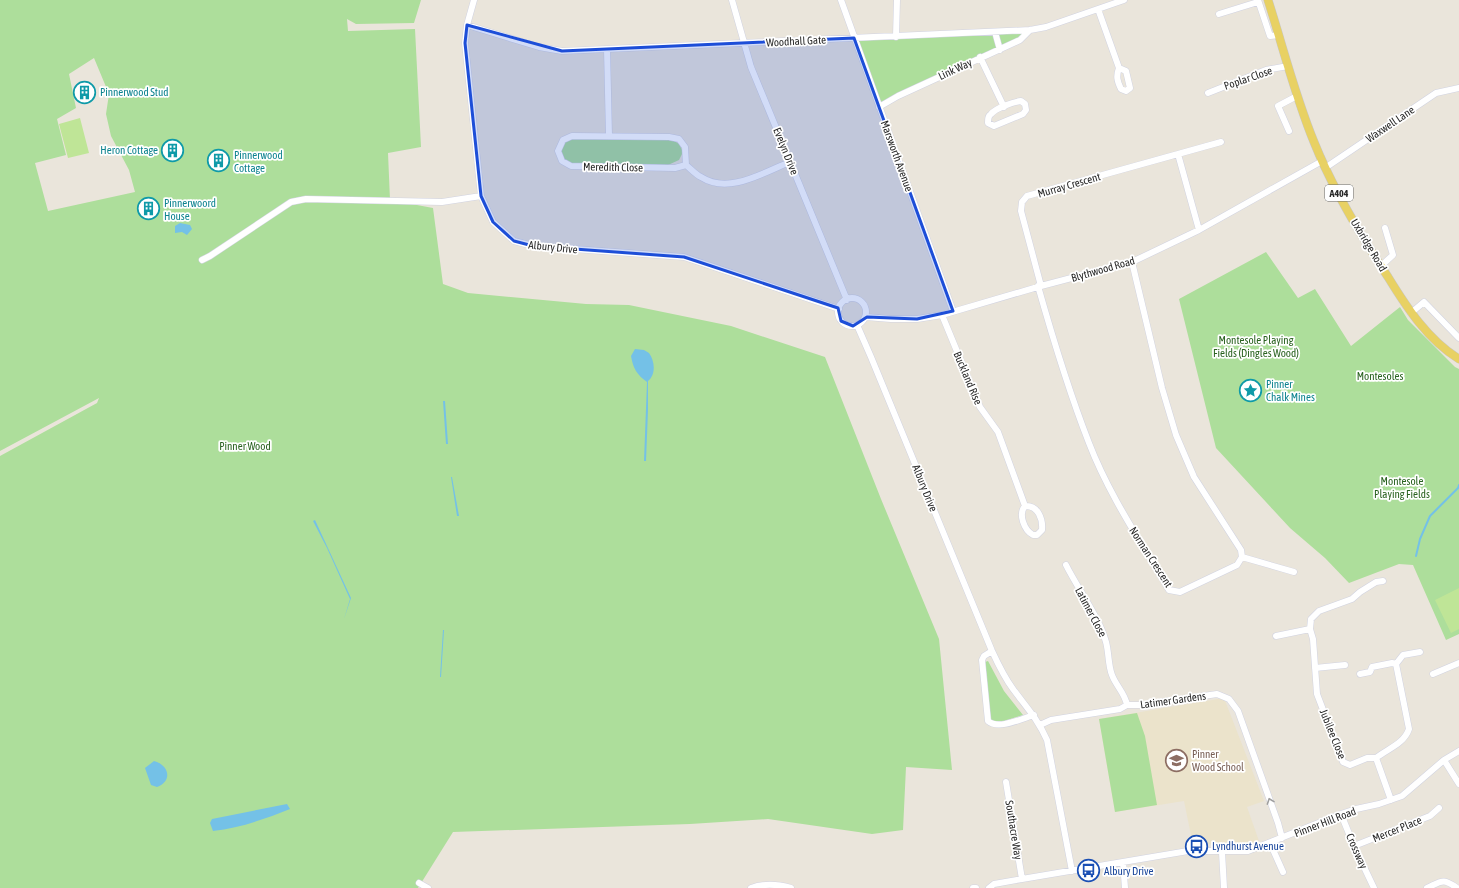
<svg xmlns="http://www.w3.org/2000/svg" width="1459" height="888" font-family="'Asap Condensed',sans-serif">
<rect width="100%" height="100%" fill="#eae5db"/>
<path fill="#ebe3cb" d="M1224,698l40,103 -17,6 12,34 -22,6 -27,-3 -17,1 -9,-44 -69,11 -16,-93z"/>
<path fill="#adde9b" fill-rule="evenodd" d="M0,0h421l-7,23 -58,1 -9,-5 1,12 67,-2 6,118 -33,6 2,47 43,8 10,76 25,9 118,11 43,1 102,21 94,31 56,142 58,140 13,131 -46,-3 -3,63 -31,4 -104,-15 -78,5 -237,8 -35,56h-418v-432l97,-53 2,-5 -99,53zM94,58l15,36 -3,20 5,22 18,34 6,22 -87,19 -13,-48 31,-8 -9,-36 19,-11 -7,-34z
M1030,30l-10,10 -141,67 -25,-69z
M571,139l102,1 6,4 4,8 -4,8 -11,5 -96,-1 -8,-5 -3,-8 3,-8z
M1266,252l32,46 17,-9 36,57 49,-39 8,13 47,47 4,2v265l-13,6 -33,-75 -14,-1 -50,19 -24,-25 -35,-30 -74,-80 -37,-149z
M988,661l16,30 19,24 -25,8 -6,-1 -2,-4 -5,-56z
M1137,713l8,23 12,69 -42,7 -16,-93z"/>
<path fill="#bfe597" d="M80,118l9,35 -21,5 -9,-34z
M1459,588v41l-8,4 -16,-33z"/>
<path fill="#74c1e7" d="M180,223l10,2 2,4 -5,6 -5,-3 -7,1v-7z
M635,349l9,1 5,3c6,8 7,22 -1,28v29l-2,51h-2l3,-79c-10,-7 -14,-14 -16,-26z
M443,401h2l3,43h-2z
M451,477h1l7,39h-2z
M315,520l36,78 -7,21 6,-20 -23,-51 -14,-27z
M443,630h1l-3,47h-1z
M154,761c15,4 19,20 3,26l-6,-2 -6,-17z
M287,804l3,5c-25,10 -50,19 -77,22l-3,-8 2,-4z"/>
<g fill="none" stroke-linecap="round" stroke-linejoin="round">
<path stroke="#74c1e7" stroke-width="2" d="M1416,556l4,-17 10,-23 28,-28 1,-3"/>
<defs>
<path id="minor" d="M474,0l-7,25 -2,18 16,153 12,26 21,19 19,5 151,11 155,52
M732,0l19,67 96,233
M841,0l112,311
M1258,0l12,36 9,-1
M1098,9l21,59 7,3 4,17 -4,3 -5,-2c-4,-8 -5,-13 -2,-21
M1219,14l39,-12
M467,25l72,22 23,4 45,-2 423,-19 16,-3 78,-27
M995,32l5,18
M896,37l1,-37
M607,49l2,87
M980,57l24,50
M1208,93l58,-23 22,-4
M1021,101l4,3 1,6 -3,4 -29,12 -6,-3c0,-4 0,-7 3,-9 5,-6 22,-12 30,-13z
M879,107l19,-11 122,-56 10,-10
M1289,131l-11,-25 19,-10
M572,136l97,1 10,2 6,8 1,18 -11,3 -104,-2 -9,-5 -4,-10 5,-11z
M1178,154l43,-12
M686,165c5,4 9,9 15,12 28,18 63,-5 89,-15
M1325,168l111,-75 23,-5
M202,260l8,-4 81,-54 15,-3 136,3 39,-6
M1381,266l12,-11 -8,-27
M1038,286c15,53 31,106 51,157 20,52 52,99 80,147l11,2 57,-27 5,-8 -1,-7 -47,-73 -18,-42 -14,-47 -30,-126
M1041,286l-20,-75 1,-9 5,-6 151,-42 21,76
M838 312a14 14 0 1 1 28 0a14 14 0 1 1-28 0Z
M1411,313l13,-11 35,36
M942,315l38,92 18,25 27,74c13,-1 18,13 17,24l-5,5h-4c-9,-5 -15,-21 -8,-29
M866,317l25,2h26l25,-4 99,-29 91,-24 67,-32 123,-69
M857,325l14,32 121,294c6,13 12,26 21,38 14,19 24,29 34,51l25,131
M1242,557l52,15
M1066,565c12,24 33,52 40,77 3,11 2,23 6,33 4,11 13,18 15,30
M1310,629l1,-10 8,-8 33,-12 8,-7 16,-10 7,-1
M1276,636l34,-7 3,10 4,55 26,68 7,3 17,-7h9l15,42
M992,651l-8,5 -2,4 6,61c10,9 33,-2 46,-6
M1396,664l7,-9 17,-3
M1315,668l30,-3
M1360,674l10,-2 2,-5 20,-4 4,1
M1433,674l26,-11
M1040,725l11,-5 69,-11 7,-4h14l76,-11 12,5 9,12 40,112 4,15
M1376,758c11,-9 28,-14 33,-29l-13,-65
M1444,760l15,24
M1006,782l16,97
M1341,814l13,32 20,42
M1270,843l13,29
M1354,846l76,-30 9,-8
M1222,852l2,36
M1123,862l2,26
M419,883l9,5
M751,888c14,-5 26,-4 40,0
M973,888h3
M989,888l5,-4 28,-5 166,-28h60l93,-37 15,-5 23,-5 23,-8 42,-36 15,-9
M1427,888c15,-7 16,-10 30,0"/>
<path id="major" d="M1268,0c15,47 27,96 46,142 18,45 47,94 74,135 19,31 40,63 71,82"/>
</defs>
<use href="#minor" stroke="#d1d3e1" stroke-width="7"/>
<use href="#major" stroke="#c7c7c7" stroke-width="9"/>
<use href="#minor" stroke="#fff" stroke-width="6"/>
<use href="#major" stroke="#e8d163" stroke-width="8"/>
</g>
<defs><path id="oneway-chevron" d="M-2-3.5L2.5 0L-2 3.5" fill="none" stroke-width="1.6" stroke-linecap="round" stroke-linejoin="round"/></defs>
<use stroke="#9f9f9f" href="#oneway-chevron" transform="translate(1270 801) rotate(-110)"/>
<path fill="#1d4ed8" fill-opacity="0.2" stroke="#1d4ed8" stroke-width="3" stroke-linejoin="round" d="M467,25l95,26 292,-13 99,273 -36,8 -50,-2 -14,9 -12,-5 -3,-13 -154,-51 -151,-11 -19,-5 -21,-19 -12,-26 -16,-153z"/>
<defs>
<symbol id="building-ring" viewBox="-11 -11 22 22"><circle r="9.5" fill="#fff" stroke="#0f9aa8" stroke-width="1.5"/><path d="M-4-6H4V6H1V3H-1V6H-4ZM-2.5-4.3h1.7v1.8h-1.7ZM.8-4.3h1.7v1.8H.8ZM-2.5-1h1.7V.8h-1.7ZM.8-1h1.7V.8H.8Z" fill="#0f9aa8"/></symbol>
<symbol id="sight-ring" viewBox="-11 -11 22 22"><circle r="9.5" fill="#fff" stroke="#0f9aa8" stroke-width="1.5"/><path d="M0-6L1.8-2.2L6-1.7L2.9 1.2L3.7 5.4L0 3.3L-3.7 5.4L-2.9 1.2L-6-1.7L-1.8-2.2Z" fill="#0f9aa8"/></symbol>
<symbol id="school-ring" viewBox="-11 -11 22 22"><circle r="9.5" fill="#fff" stroke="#8d6e63" stroke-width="1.5"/><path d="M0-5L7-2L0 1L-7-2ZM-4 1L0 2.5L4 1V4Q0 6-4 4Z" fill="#8d6e63"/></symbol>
<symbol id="bus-ring" viewBox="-11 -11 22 22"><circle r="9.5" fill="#fff" stroke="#1a4fb4" stroke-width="1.5"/><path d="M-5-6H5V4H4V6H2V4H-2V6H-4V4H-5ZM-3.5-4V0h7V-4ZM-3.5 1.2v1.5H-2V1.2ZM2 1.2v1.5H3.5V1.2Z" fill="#1a4fb4"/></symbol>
</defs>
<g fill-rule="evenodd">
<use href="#building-ring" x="72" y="80" width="25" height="25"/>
<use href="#building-ring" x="160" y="138" width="25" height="25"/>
<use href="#building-ring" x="206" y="148" width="25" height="25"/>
<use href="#building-ring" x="136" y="196" width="25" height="25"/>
<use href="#sight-ring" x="1238" y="378" width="25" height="25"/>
<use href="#school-ring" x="1164" y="748" width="25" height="25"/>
<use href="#bus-ring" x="1184" y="834" width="25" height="25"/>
<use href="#bus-ring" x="1076" y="858" width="25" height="25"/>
</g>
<g text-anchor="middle" stroke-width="3.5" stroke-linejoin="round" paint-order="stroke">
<rect fill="#fff" stroke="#696969" stroke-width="1" x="1325" y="185" width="28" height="16" rx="3"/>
<g font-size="10" font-weight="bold" fill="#292929">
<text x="1339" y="197">A404</text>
</g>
<g font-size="11" fill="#292929" stroke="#fff">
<text transform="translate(796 41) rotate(-3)" y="4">Woodhall Gate</text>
<text transform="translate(955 69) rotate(-25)" y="4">Link Way</text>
<text transform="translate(1248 78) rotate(-19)" y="4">Poplar Close</text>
<text transform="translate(1390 124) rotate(-34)" y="4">Waxwell Lane</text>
<text transform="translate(786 151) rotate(68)" y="4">Evelyn Drive</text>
<text transform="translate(897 156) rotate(70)" y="4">Marsworth Avenue</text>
<text transform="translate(613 167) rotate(1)" y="4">Meredith Close</text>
<text transform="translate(1069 185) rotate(-16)" y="4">Murray Crescent</text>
<text transform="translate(1369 245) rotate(59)" y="4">Uxbridge Road</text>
<text transform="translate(553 247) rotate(6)" y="4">Albury Drive</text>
<text transform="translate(1103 269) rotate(-16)" y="4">Blythwood Road</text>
<text transform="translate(968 378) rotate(67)" y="4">Buckland Rise</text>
<text transform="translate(925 488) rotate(68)" y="4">Albury Drive</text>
<text transform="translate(1151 557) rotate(57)" y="4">Norman Crescent</text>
<text transform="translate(1091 612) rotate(62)" y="4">Latimer Close</text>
<text transform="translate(1173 700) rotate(-8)" y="4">Latimer Gardens</text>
<text transform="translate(1333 734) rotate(68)" y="4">Jubilee Close</text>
<text transform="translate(1325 822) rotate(-21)" y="4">Pinner Hill Road</text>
<text transform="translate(1397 829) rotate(-22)" y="4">Mercer Place</text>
<text transform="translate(1014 830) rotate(81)" y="4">Southacre Way</text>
<text transform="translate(1357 851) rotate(66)" y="4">Crossway</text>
</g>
<g font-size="11" fill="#0d838f" stroke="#fff" text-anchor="start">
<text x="100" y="96">Pinnerwood Stud</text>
<text x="158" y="154" text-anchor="end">Heron Cottage</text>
<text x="234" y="159">Pinnerwood<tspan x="234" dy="13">Cottage</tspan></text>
<text x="164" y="207">Pinnerwoord<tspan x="164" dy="13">House</tspan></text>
<text x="1266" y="388">Pinner<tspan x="1266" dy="13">Chalk Mines</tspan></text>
</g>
<g font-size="11" fill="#28611e" stroke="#fff">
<text x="1256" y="344">Montesole Playing<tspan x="1256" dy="13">Fields (Dingles Wood)</tspan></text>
<text x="1380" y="380">Montesoles</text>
<text x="245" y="450">Pinner Wood</text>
<text x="1402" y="485">Montesole<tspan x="1402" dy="13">Playing Fields</tspan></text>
</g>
<g font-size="11" fill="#785e54" stroke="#fff" text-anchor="start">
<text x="1192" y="758">Pinner<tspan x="1192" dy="13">Wood School</tspan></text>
</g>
<g font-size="11" fill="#164399" stroke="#fff" text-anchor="start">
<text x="1212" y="850">Lyndhurst Avenue</text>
<text x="1104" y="875">Albury Drive</text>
</g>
</g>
</svg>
